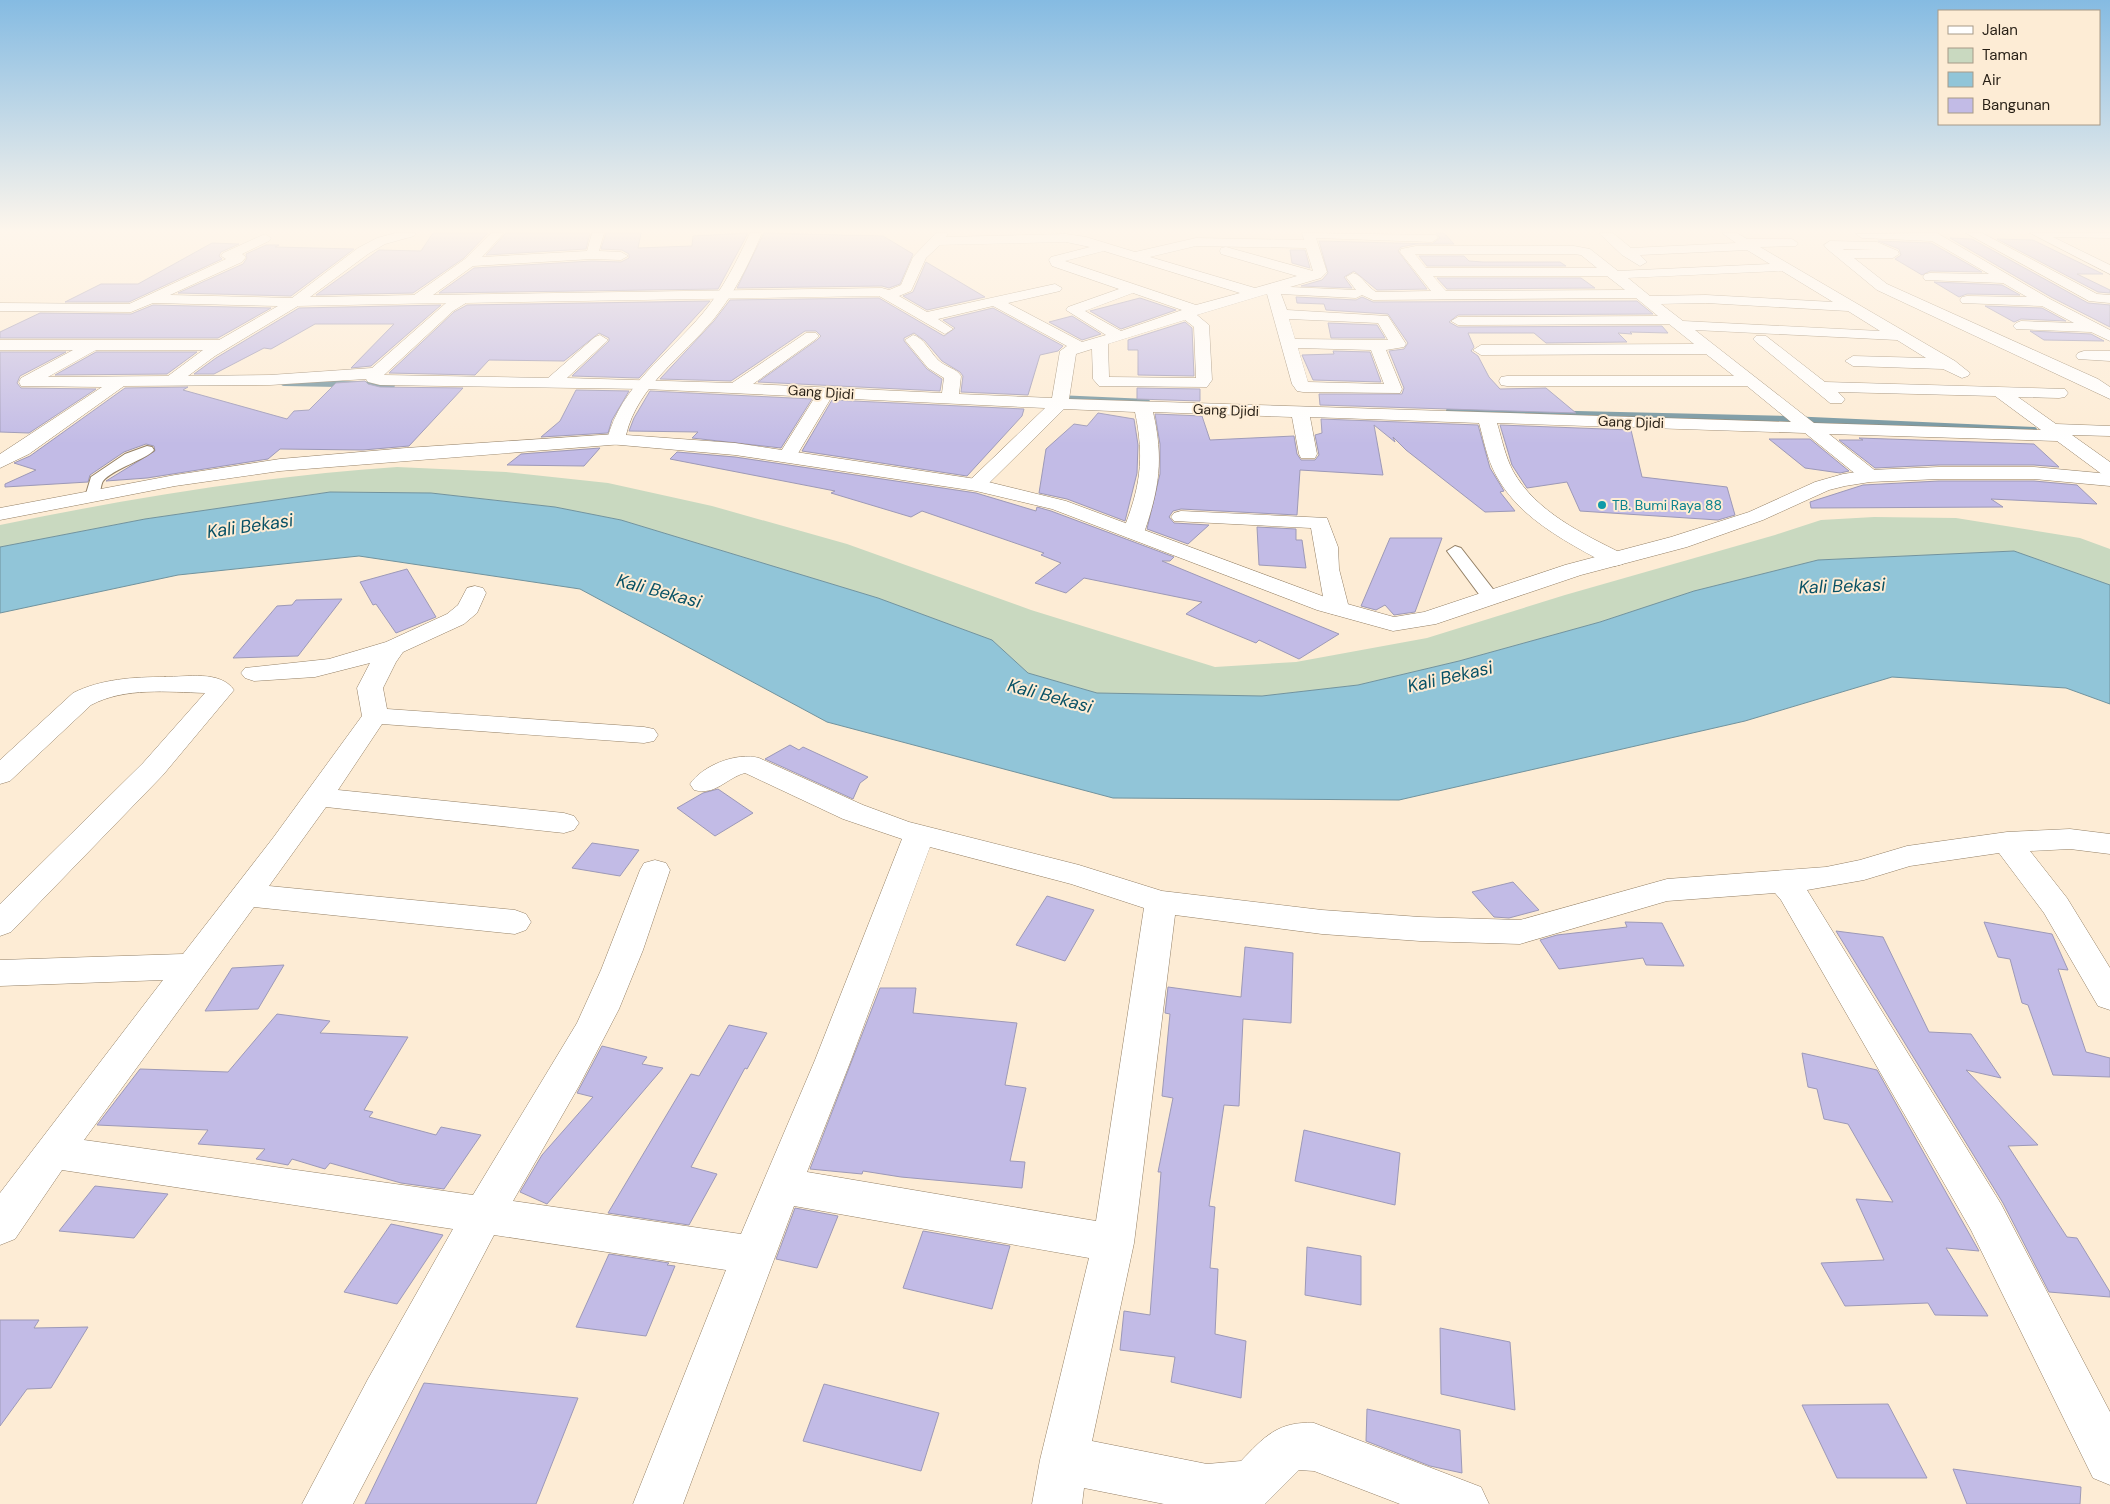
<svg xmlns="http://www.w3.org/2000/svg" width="2110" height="1504" font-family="'DM Sans',sans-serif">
<rect width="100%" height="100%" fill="#fdecd5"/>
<path fill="#c9d9c0" d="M397,467l109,5 102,11 104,23 135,38 184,66 184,57 81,-5 131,-24 138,-43 210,-60 46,-15 53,-3 82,1 124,20 30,11v36l-96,-34 -196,9 -124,31 -94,31 -141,39 -101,24 -96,11 -165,-3 -69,-20 -36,-33 -114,-42 -257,-78 -66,-13 -124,-14 -102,-1 -184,27 -145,28v-22c131,-27 264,-49 397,-58z"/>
<path fill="#91c5d8" stroke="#71939e" d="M330,492l101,1 124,14 66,13 257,78 114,42 36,33 69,20 165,3 96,-11 101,-24 141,-39 94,-31 124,-31 196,-9 96,34v119l-44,-16 -174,-11 -147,44 -346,79 -286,-2 -286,-76 -247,-133 -221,-33 -181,19 -178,38v-66l145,-28z"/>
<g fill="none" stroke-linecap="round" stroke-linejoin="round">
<path stroke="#71939e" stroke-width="6" d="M284,383l108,2
M1057,398l90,4
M1449,411l340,8 245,11"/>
</g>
<path fill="#c2bbe6" stroke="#9d99b7" d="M433,233h55l-24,25 -51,35 -97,2 63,-45 42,1z
M506,233h84l-4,16 -100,6z
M606,233h35l-3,15 54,-2 1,-10 55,-3 -30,56 -279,4 35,-25 118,-7 29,1 8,-4v-4l-7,-4 -21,-1z
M764,233l119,3 30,18 -13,30 -11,4 -7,-2 -145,2z
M1436,233h8l10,11h-38l-15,3 -3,4 29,38 -50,1 -23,-19 -10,6 8,11 -51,-2 21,-6 6,-7 -9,-32 113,3 8,-6z
M1950,238l22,1 116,64 22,2v22l-59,-30z
M1997,239l36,1 70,34h-26l33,16v3l-12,-1z
M1878,241l53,2 51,29 -52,-1 -8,4 -27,-16 6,-4 -2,-6z
M212,243l27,1 -18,8 -2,4 3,3 -93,43h-64l36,-18h37z
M266,245h13l-4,2 79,2 -63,47 -113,-3 65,-29 4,-6 -1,-4z
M1290,250h15l5,18 -18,-5z
M1419,256h45l5,5 14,1h77l6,4h-139z
M926,262l59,35 -58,13 -24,-14 10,-4z
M1437,278h144l14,10 -148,1z
M1934,282l68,3 18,10 -53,-1 -8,3z
M1296,297l60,3 6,-3 11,5 264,-1 16,13 -195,1 -9,7 9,5 204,-1 6,7 -38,-1 2,2 -14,-1 9,9 -81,1 -12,-10h-66l6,14 -3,4 7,5 11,21 11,12 46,-1 30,25 -256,-8 -1,-11h83l2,-6 -15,-37 15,-2 4,-6 -20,-29 -62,-4 -2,-6 -27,-1z
M879,298l65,38 11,-8 -12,-8 50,-12 70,38 -5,5 -18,4 -12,40 -67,-3 2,-16 -3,-4 -18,-11 -17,-20 -11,-8 -10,5v3l23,28 15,10 -2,12 -182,-9 59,-42 4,-4 -5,-5h-11l-74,50 -71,-2 54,-58 16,-21z
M1140,298l36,12 -55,19 -31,-18z
M710,301l-71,77 -67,-2 37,-35v-3l-10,-5 -35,28 -75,-1 -14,15 -86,-2 65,-61 13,-7z
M153,305l118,3 -53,30h-218v-6l40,-19 91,1z
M441,305l-70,61 -20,2 43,-44h-79l-44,25 -7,-1 -50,26h-20l22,-16 83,-50z
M1985,306l57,2 24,13 -45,-2 -7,3z
M1072,316l29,18 -19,6 -33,-18z
M1185,322l7,6 2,48 -56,-1v-25h-10v-10z
M1328,323l49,2 8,13h-54z
M2030,331l61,3 13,7 -60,-1z
M1333,351l37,1 11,30 -68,-2 -11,-25 32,-1z
M0,352h66l-46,24 -3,7 4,5 75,1 -67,44 -29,-1z
M96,352h101l-30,22 -112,1z
M365,381l3,3 12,3 83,1 -54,58 -46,4 -83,-1 -12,10 -121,19 -41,3 49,-30 -1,-5 -8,-2 -22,8 -34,23 -2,7 -83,5v-3l31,-14 -22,-7 16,-7 95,-68 63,-1 -5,3 104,29 7,-8 15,-1 27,-27z
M1137,388l63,1v12l-63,-2z
M576,390l53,1 -17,29 -4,13 -67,4 19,-16z
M650,391l162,8 -31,49 -89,-10 6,-6 -69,-1 5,-13z
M832,400l192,9 -2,7 -55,60 -165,-25z
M1098,413l36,6 4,26 -1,28 -12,48 -58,-22 -28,-6 7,-44 28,-25 13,2z
M1155,414l47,2 8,24 84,-4 3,18 4,6h14l4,-5 -4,-20 7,-2 -1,-14 157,6 12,43 14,23 -4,1 15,19 -30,1 -79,-62 -13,-13 2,5 -21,-17 9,50 -83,-5 -3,45 -116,-6 -8,2 -4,6 5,6 35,2 -21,19 -41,-15 13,-55v-30z
M1500,425l131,5 11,47 85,10 8,28 -17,5 -138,-9 -13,-29 -40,6 -15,-23z
M1859,438l175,6 25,23 -25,-2h-95l-64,3 -36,-28h24z
M1769,439h41l39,32 -9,2 -35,-5z
M600,448l-16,18 -77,-1 14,-11z
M677,452l58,5 241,36 60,18 1,-4 14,4 123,46 -4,4h-8l177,73 -40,25 -40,-19 -3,3 -70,-29 16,-12 -118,-24 -18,15 -31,-10 26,-20 -20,-8 3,-2 -122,-42 -11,6 -80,-24 4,-2 -165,-32z
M1939,481h95l43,4 20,19 -106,-5 12,8 -192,1 -1,-6 53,-17z
M1257,527l39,2v11h6l4,28 -47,-3z
M1390,538h52l-27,74 -21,3 -9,-10 -9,5 -15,-4z
M407,569l29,48 -40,16 -20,-29 -3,1 -13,-23z
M342,599l-44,57 -65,2 44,-52 15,-1 4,-5z
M790,745l9,5 4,-3 65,30 -8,6 -7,16 -88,-40z
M718,789l35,24 -38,23 -38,-28 26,-15z
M592,843l47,7 -19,26 -48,-8z
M1513,882l26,28 -30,8 -15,-1 -22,-25z
M1047,896l47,14 -29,51 -49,-16z
M1625,922l37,1 22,43 -38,-1 -3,-7 -84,11 -19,-29 17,-5 70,-8z
M1984,922l68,12 16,36 -10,-1 28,83 24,6v19l-57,-2 -25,-70 -6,-2 -12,-44 -12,-2z
M1836,931l47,6 46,95 42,2 30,44 -35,-8 72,75 -30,1 59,91 10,1 33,54v5l-61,-5 -46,-89z
M1245,947l48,6 -2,70 -48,-4 -4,87 -15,-1 -15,101 6,1 -5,61 8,1 -3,65 31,7 -5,57 -70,-16 4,-25 -55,-7 4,-39 26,4 11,-143h-3l15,-74 -11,-2 8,-82 -5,-1 3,-26 73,10z
M284,965l-26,44 -53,2 27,-43z
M880,988h36l-3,25 104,10 -12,62 21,3 -16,73 15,1 -3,26 -121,-11 -38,-6 -1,3 -52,-5z
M277,1014l53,7 -10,12 88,4 -44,73 9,2 -4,5 67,18 5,-8 40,8 -37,54 -43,-6 -71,-20 -5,6 -33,-10 -4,6 -32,-6 9,-10 -67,-5 10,-14 -111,-5 43,-56 88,3z
M729,1025l38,8 -20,36 -2,-1 -54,99 26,7 -28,51 -81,-12 83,-139 8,2z
M602,1046l45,11 -5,7 21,4 -116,136 -27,-12 22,-37 51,-58 -16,-4z
M1802,1053l75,17 102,181 -33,-3 42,68 -53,-1 -7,-12 -83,3 -24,-43 63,-3 -28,-61 37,3 -45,-78 -24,-5 -7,-30 -9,-2z
M1304,1130l96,23 -5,52 -100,-24z
M95,1186l73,8 -34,44 -75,-7z
M795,1208l43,8 -21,52 -41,-9z
M391,1224l52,11 -46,69 -53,-12z
M923,1231l87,15 -18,63 -89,-21z
M1307,1247l54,9v49l-56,-10z
M609,1254l60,9 -2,2 8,1 -29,70 -70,-9z
M0,1320h39l-5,8 54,-1 -37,61 -24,1 -27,37z
M1440,1328l70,14 5,68 -74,-16z
M424,1383l154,15 -42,106h-171z
M824,1384l115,29 -18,58 -118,-30z
M1888,1404l39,74h-90l-35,-73z
M1367,1409l93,21 2,43 -32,-7 -64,-25z
M1953,1469l128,18 -1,17h-113z"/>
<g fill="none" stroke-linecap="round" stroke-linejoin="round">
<defs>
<path id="lane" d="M147,446l5,1 2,3c-7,9 -41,19 -51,31 -3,5 -2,14 -6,19h-10l-2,-3 6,-20 34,-23z
M1455,546l6,2 35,45 2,4 -2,4h-12l-37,-50z"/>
<path id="street" d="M396,233h20l-2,3 -29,8 -17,10 -58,43 104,-2 51,-36 26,-26h13l-22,24 105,-6 5,-18h12l-5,18 22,1 7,4 -7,4 -29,-1 -119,7 -40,29 449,-7 7,2 12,-5 12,-28 23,-24h12l-2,4 120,-3 20,3 49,15 61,-14 108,2 -2,-7 134,2 2,3 -6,4 -116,-4 11,34 -6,6 -31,9 66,3 -10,-13 7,-4c9,2 14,14 23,19l55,-1 -31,-39 1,-3 15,-3h158l16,3 28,22 152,-7 -23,-14 -107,5 7,7 -7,4 -18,-11 -23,-22h14l18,15 105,-5 -14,-10h15l10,6h45l6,4 -2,3 -36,1 195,114 15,12 -2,3 -6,2 -19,-9 -90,-3 -8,-5 8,-5 73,2 -29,-18 -202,-10 119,93 227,7 -46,-34 -157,-4 7,7 -3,4h-12l-74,-61 -3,-3 3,-3h10l59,46 240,7 3,4 -3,4 -6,1 -41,-1 38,27 54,2v10l-38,-1 38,27v15l-7,-2 -46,-34 -228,-7 48,38 3,4 -3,4h-14l-58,-47 -308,-10c5,16 8,33 16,48 23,41 70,63 110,83l3,5 -3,5 -8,2 -8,-2c-44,-24 -94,-49 -115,-97 -6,-14 -9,-30 -13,-44l-169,-6 7,37 -2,4h-14l-2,-4 -7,-37 -139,-5c11,47 6,77 -9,121l-4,4 -7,2 -7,-2 -4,-4c18,-44 23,-74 13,-121l-71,-3 -81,80h-14l-3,-4 3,-4 76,-73 -214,-10 -37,62h-14l-2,-4 37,-59 -170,-8 -265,-4 -12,-3 -2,-3 -96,6 -146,1 -95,68 -29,14v-14l102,-67 -81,-1 -2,-4 2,-4 52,-28h-73v-10h219l59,-34 -125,-3 -22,9 -131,-1v-8l129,1 97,-45 -5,-3 2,-3 42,-19 6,4 -2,3 -27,13 4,3 -4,5 -72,33 122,3 66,-50 19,-10zM1066,242l24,5 -39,10 -2,3 3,6 67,23 -51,18 -2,3 40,25 -24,7 -74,-39 52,-12 2,-3 -7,-4 -128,28 -28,-16 12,-5 15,-33 14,-13zM1196,246l110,2 7,23 -87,-24 -5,1 -1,3 1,3 76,22 -42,12 -105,-31zM1104,251l136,42 -44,12 -131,-44zM1415,254h159l7,1 16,13h-171zM1782,271l51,31 -127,-7 -56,1 -22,-18zM1433,276h174l18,14 -179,1zM1133,293l49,17 -61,21 -36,-20zM1267,294l25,90 5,7 6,1 97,1 2,-4 -16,-39 18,-3 2,-3 -18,-28 -101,-6 -6,-16 75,4 6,-3 11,5 263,-2 22,18 -200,1 -7,4 7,4 211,-1 25,20 -213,1 -8,5 8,5 225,-1 28,22h-227l-6,1 -2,4 2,4 6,1h240l44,36 -722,-23 7,-45 16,-5 1,30 6,7 108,1 5,-7 -3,-55 -12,-10zM879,296l66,38 8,-5 -15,-10 55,-13 74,40 -7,5 -8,47 -93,-4 2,-18c-5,-8 -16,-9 -23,-16 -8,-8 -14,-22 -25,-25l-8,5 23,28 16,10 -2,15 -189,-9 63,-45 3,-3 -3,-3h-10l-74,50 -165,-5 38,-35 3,-3 -8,-5 -5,2 -47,41 -164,-3 69,-64 13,-8zM446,303l-74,65 -102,7 -82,1 27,-20 83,-50zM1706,303l142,8 32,20 -197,-10 -22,-17zM1289,319l89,4 10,17 -93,-1zM1185,320l9,7 2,51 -87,-1 -1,-33zM1298,348l73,2 13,34 -76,-2zM96,350h107l-35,26 -120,1z
M1937,233l113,66 60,31v11l-19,-9 -75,-3 -3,-3 3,-3 5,-2 53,2 -32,-17 -80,-3 -2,-3 2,-3 5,-1 60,1 -24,-14 -78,-3 -2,-3 2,-3 5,-1 59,1 -57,-33 -70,-3 -6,-4z
M1966,233h16l115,61 13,1v8l-21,-2z
M2030,233h80v5l-57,-1 57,28v9z
M1830,241l47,1 21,9 1,3 -6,4h-39l33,26 211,95 12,8v12l-233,-109 -51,-42 -2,-3zM1843,249l32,1h-31z
M2084,351h26v10l-32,-2 -2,-3 2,-3z
M616,434l7,2 2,4 -2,4 -343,27 -105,15 -175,34v-12l175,-33 105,-16 126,-11z
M1181,511l146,7 11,29 1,22 10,39 -4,5 -8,2 -8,-2 -4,-5 -14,-80 -137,-7 -3,-4 3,-4z
M475,586l8,2 3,5 -9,20 -13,11 -61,28 -7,10 -13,26 4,21 257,18 10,2 4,6 -4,6 -10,2 -262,-19 -44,66 226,23 10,3 5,7 -5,7 -10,3 -238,-26 -57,79 246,24 11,4 5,8 -5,8 -11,4 -261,-27 -170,233 389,55 104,-172 24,-53 39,-100 4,-7 11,-3 11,3 4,7 -27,80 -24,59 -40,77 -66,115 228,33 74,-174 87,-221 -59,-20 -98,-46c-19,5 -29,23 -51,17l-4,-6c13,-19 47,-32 69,-26l104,47 46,17 170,43 83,26 160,19 98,7 100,3 147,-41 159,-12 34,-7 47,-14 100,-14 63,-3 40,5v20l-40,-5 -40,2 37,47 43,70v42l-12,-4 -54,-93 -45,-60 -89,13 -46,14 -57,10 194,314 109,208v73l-17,-7 -122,-248 -190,-330 -6,-7 -108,8 -147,43 -100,-3 -98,-7 -147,-19 -41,328 -42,198 115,23 34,-3c23,-24 37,-40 73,-38l167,64 8,17h-89l-86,-33 -15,-1 -34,34h-101l-80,-16 -2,16h-50l8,-44 49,-202 -295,-52 -111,298h-50l93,-234 -232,-35 -141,269h-51l66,-125 85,-150 -391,-59 -47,69 -15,6v-52l163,-213 -163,6v-26l183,-6 90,-116 89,-122 -5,-28 13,-25 -55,14 -61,4 -9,-3 -4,-5 4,-5 84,-9 57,-17 61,-28 11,-9 9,-17zM930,847l141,37 73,24 -48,313 -289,-49 44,-112z
M165,677c22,0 55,-7 69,13l-71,85 -152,157 -11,4v-32l143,-141 62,-70c-37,-1 -80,-6 -114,12l-81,76 -10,3v-24l73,-67c28,-14 60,-16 92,-16z"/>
<path id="secondary" d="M750,233h12c-13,31 -28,61 -49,87 -31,37 -75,66 -87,115l109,8 241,36 90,22 267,99 61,17 30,-5 141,-47 106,-28 78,-25 66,-30 28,-8 27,-4 69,-3h95l76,7v12l-76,-7h-95l-69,3 -25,4 -16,4 -66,30 -76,27 -106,28 -145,49 -43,7 -76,-21 -265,-101 -76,-18 -241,-36 -126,-11 -2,-4c14,-55 61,-85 96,-127 20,-24 34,-52 47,-80z"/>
</defs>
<use href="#lane" stroke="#948066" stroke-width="2"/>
<use href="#street" stroke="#948066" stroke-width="1"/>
<use href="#secondary" stroke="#948066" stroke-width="1"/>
<use href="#lane" fill="#fff" fill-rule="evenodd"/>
<use href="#street" fill="#fff" fill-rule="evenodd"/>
<use href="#secondary" fill="#fff" fill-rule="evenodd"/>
</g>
<linearGradient id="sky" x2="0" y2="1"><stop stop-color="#85bbe2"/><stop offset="0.52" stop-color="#fef6ec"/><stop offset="1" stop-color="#fef6ec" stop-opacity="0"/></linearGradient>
<rect width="2110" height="444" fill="url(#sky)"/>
<circle fill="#0f9aa8" stroke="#fdecd5" stroke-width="2" cx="1602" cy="505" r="5"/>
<g text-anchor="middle" stroke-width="4" stroke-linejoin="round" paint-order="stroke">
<g font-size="14" fill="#271f15" stroke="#fdecd5">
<text transform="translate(821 392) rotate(4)" y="5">Gang Djidi</text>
<text transform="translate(1226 410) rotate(2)" y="5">Gang Djidi</text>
<text transform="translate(1631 422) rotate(2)" y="5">Gang Djidi</text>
</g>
<g font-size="14" fill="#0d838f" stroke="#fdecd5" text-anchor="start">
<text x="1612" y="510">TB. Bumi Raya 88</text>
</g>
<g font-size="18" font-style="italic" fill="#085165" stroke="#fdecd5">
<text transform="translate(250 526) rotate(-8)" y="6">Kali Bekasi</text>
<text transform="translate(1842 586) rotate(-2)" y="6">Kali Bekasi</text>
<text transform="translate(659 591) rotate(15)" y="6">Kali Bekasi</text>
<text transform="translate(1450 677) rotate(-13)" y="6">Kali Bekasi</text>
<text transform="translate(1050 696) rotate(15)" y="6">Kali Bekasi</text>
</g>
</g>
<rect x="1938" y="10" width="162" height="115" fill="#fdecd5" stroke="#a79a88"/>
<rect x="1948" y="26" width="25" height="8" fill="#ffffff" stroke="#a79a88"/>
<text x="1982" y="35" font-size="15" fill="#271f15">Jalan</text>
<rect x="1948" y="48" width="25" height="15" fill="#c9d9c0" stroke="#a79a88"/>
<text x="1982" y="60" font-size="15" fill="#271f15">Taman</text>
<rect x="1948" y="72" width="25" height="15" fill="#91c5d8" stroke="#a79a88"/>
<text x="1982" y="85" font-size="15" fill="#271f15">Air</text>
<rect x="1948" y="98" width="25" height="15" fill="#c2bbe6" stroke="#a79a88"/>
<text x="1982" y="110" font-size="15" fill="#271f15">Bangunan</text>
</svg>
